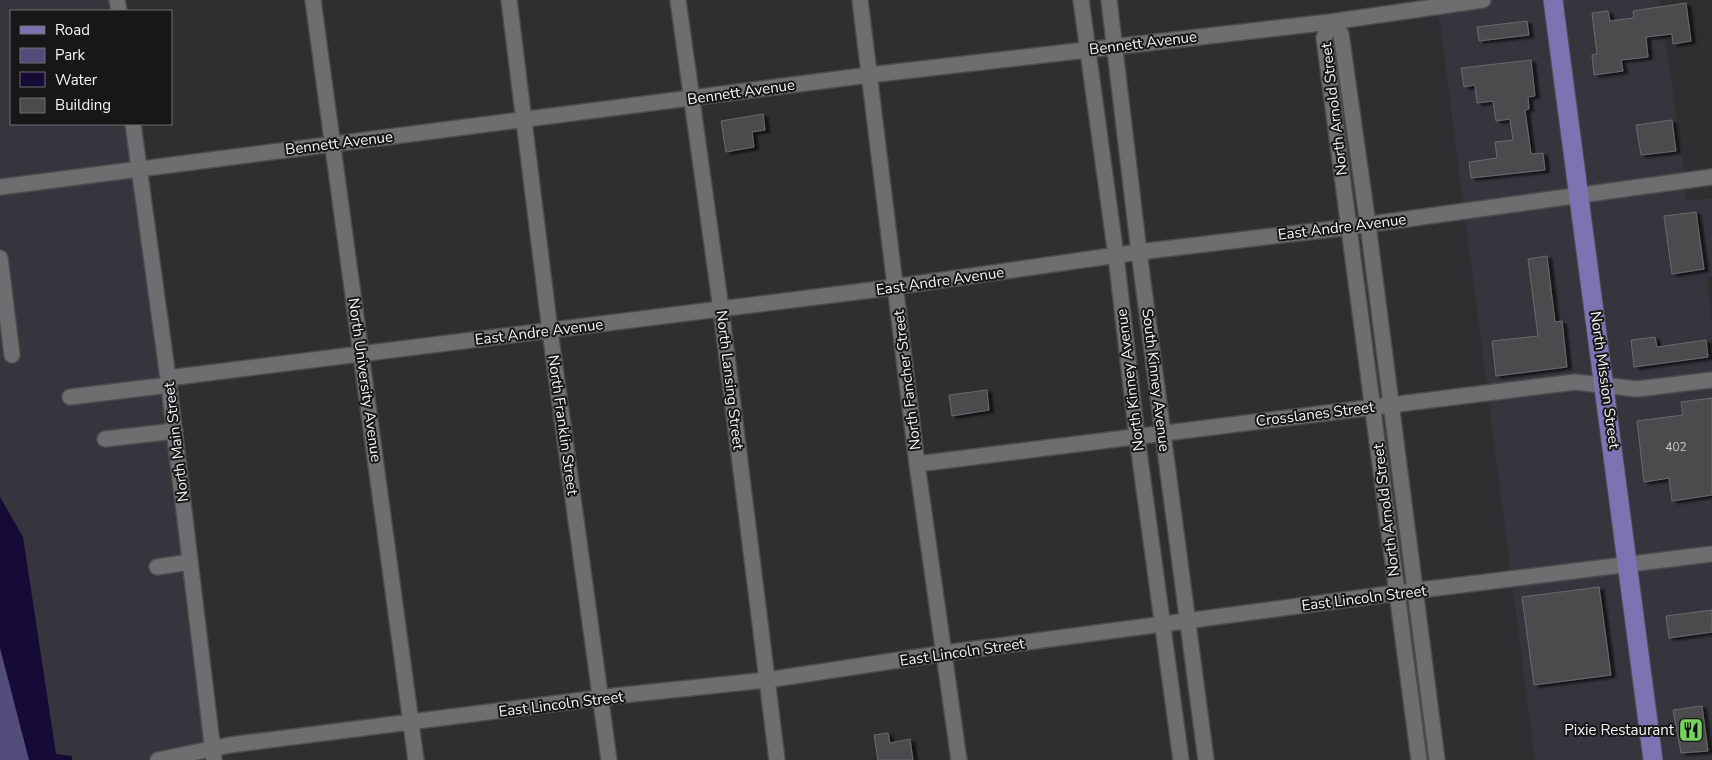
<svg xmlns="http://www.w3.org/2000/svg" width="1712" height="760" font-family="'Nunito Sans',sans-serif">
<defs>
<filter id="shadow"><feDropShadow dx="4.5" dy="2.5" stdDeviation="1" flood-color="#0009"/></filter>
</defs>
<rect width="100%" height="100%" fill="#2f2f31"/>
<path fill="#36353d" d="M0,0h118l2,11h-109v113h123l80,636h-160l-54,-210z
M1437,0h222l27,181v20l26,-3v79l-5,1 5,44v438h-177z"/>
<path fill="#534d7b" d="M0,550l6,12 44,198h-50z"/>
<path fill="#160a36" d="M0,497l23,40 33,217 16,2v4h-43l-29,-112z"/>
<path fill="#4b4b4e" stroke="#6a696c" filter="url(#shadow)" d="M1686,3l5,38 -18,3 -1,-10 -26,3 2,20 -27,3 2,11 -29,4 -2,-20 5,-1 -5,-41 16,-2 2,10 24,-3 -1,-7z
M1527,21l2,14 -50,6 -2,-14z
M1531,60l4,36 -7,1 1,12 -4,1 6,44 12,-1 2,17 -74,8 -2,-16 28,-4 -2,-16 18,-2 -3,-21 -14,2 -3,-20 -16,2 -2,-18 -11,2 -3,-19z
M763,114l2,16 -13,2 2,15 -28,5 -5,-31z
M1672,120l4,31 -35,4 -5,-30z
M1696,212l8,57 -32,5 -8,-58z
M1547,256l8,66 7,-1 5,46 -71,9 -4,-35 46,-5 -10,-77z
M1655,337l2,10 49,-7 2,17 -74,10 -3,-27z
M987,390l2,20 -37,6 -3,-21z
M1712,398v97l-40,6 -3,-23 -25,4 -7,-61 46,-6 -2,-13z
M1599,587l12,88 -77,10 -12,-88z
M1712,610v22l-43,6 -3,-22z
M1702,706l6,45 -27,2 -8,-43z
M888,733l2,10 20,-4 3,21h-35l-4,-25z"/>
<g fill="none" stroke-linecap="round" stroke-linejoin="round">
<defs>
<path id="minor" d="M117,0l2,11
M313,0l103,760
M509,0l41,331 59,429
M678,0l43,309 56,451
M860,0l57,464 42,296
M1081,0l35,256 21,181 44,323
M1109,0l30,252 67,508
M133,124l35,254 46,382
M0,187l869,-112 461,-53 153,-22
M0,258l12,97
M168,378l704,-88 267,-38 210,-25 363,-50
M70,397l99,-12
M105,439l70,-8
M917,464l658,-82 62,7 75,-9
M157,567l33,-5
M158,760l72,-15 384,-49 153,-16 178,-27 451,-60 316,-39
M1419,760l-95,-722 6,-16 11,12 27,191 69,535"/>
<path id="major" d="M1553,0l100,760"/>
</defs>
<use href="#minor" stroke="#4c4c4e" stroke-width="18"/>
<use href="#major" stroke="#4c4c4e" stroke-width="21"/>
<use href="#minor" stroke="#6e6e71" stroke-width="15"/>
<use href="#major" stroke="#7d72b2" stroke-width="19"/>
</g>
<defs>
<symbol id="restaurant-square" viewBox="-11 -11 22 22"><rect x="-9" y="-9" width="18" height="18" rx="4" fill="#75d25b" stroke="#171718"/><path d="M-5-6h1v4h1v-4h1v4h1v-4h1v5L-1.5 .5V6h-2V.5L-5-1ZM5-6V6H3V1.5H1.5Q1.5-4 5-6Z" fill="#111"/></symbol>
</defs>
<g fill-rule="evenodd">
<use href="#restaurant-square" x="1677" y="716" width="28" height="28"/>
</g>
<g text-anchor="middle" stroke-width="4" stroke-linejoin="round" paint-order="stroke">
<g font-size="12" fill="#c9c9cb">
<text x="1676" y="451">402</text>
</g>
<g font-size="15" fill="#f3f3f5" stroke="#171718">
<text transform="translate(1143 43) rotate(-7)" y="5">Bennett Avenue</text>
<text transform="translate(741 92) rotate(-8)" y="5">Bennett Avenue</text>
<text transform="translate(1334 109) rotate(-97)" y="5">North Arnold Street</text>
<text transform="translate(339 143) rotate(-7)" y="5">Bennett Avenue</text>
<text transform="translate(1342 227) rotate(-7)" y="5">East Andre Avenue</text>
<text transform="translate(940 281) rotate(-8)" y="5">East Andre Avenue</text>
<text transform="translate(539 332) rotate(-7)" y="5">East Andre Avenue</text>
<text transform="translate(365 380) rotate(82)" y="5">North University Avenue</text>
<text transform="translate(730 380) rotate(83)" y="5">North Lansing Street</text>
<text transform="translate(907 380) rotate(-97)" y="5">North Fancher Street</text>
<text transform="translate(1130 380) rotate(-97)" y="5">North Kinney Avenue</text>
<text transform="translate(1156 380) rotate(83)" y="5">South Kinney Avenue</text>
<text transform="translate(1605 380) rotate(82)" y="5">North Mission Street</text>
<text transform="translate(1315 414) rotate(-7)" y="5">Crosslanes Street</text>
<text transform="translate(563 425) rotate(82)" y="5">North Franklin Street</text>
<text transform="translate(176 442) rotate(-97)" y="5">North Main Street</text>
<text transform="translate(1386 510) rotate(-97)" y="5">North Arnold Street</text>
<text transform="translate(1364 598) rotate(-7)" y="5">East Lincoln Street</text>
<text transform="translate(962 652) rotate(-8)" y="5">East Lincoln Street</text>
<text transform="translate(561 704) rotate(-7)" y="5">East Lincoln Street</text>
</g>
<g font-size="15" fill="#f3f3f5" stroke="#171718" text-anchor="end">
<text x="1674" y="735">Pixie Restaurant</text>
</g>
</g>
<rect x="10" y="10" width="162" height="115" fill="#171718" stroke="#6f6f70"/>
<rect x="20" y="26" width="25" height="8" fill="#7d72b2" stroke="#6f6f70"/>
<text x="55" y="35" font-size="15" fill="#f3f3f5">Road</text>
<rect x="20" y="48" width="25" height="15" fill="#534d7b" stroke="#6f6f70"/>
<text x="55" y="60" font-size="15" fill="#f3f3f5">Park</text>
<rect x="20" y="72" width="25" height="15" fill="#160a36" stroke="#6f6f70"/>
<text x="55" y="85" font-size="15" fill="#f3f3f5">Water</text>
<rect x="20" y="98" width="25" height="15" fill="#4b4b4e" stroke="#6f6f70"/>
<text x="55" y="110" font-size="15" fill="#f3f3f5">Building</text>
</svg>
